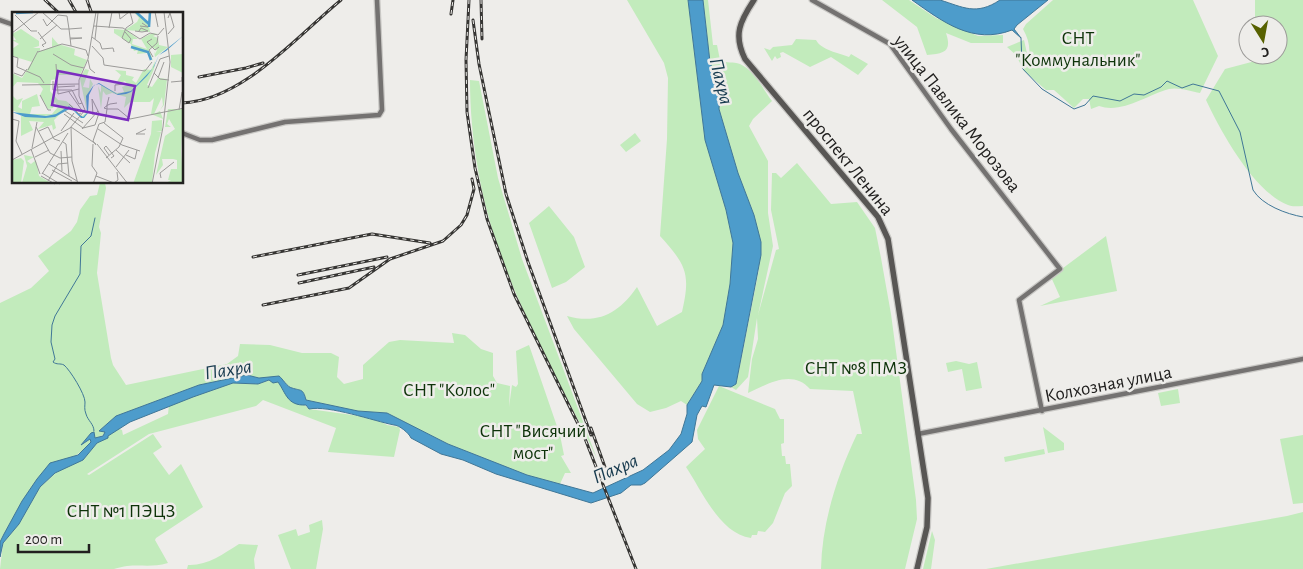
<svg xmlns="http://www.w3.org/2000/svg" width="1303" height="569" font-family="'Alegreya Sans',sans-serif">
<rect width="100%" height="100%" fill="#eeedea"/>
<path fill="#c2ebbc" d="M627,0h61l17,140 21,70 7,33 -3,41 -7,41 -21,49v7l-15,24 -6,-4 -15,7 -16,4 -13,-8 -63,-75 -7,-13c32,9 53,-4 70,-29l20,39 25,-14c9,-39 4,-47 -22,-76l7,-97 1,-61 -4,-15z
M703,0h5l5,45h4l3,15c7,4 13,1 20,4 14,6 23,25 32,37l-19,18 -4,7 19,35v52l5,33 -15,69 18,-65 3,-1 -8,-39 1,-37h4l5,5 16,-15 34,41 26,-2 18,26 6,30 10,56 25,186 1,19 -12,50h-84c1,-47 16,-93 36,-135h5l-9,-43 -43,-2c-18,-20 -42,-5 -62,4l4,-34 6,-20 -1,-21 -9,59 -12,13 -5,-3 5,-3 3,-14 20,-101 1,-24 -6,-30 -16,-42 -19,-64 1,-17 -10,-30z
M882,0h27l27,18 42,18 25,-1v8h-32l-25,-10c6,18 -1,21 -19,22l-10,-28z
M1053,0h140l25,56 -18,37c-9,-2 -22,-6 -31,-4 -22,6 -47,25 -70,17l-8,3 -2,-10h-6l-9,9 -20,-18h-8l-23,-20c9,-13 8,-27 0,-41l3,-5z
M1255,0h48v206c-5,0 -11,1 -15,-1 -34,-13 -67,-73 -82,-105l19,-31 34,-9 -1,-5h20v-30h-23z
M796,39l20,1c5,10 23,13 33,17l2,-3 17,10 -10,11 -27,-18 -21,10 -27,-15 -3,1 1,4 -4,2 -2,-3 -3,5 -8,-13 6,2 3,-3 19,-2z
M1024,40l4,18 -3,7h-4l-5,-10 -9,-8z
M470,80l9,1 19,97 24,81 75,200c-26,-57 -58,-110 -82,-168 -29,-65 -45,-139 -45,-211z
M635,133l6,8 -15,11 -6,-7z
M100,183h5l1,5 -7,39 2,6 -4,40 14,85 2,7 13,20 101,-21 11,-8 2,-12 30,1 32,8h29l8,4 -2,20 7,7 19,-5v-14l26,-23 11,-2 54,3 -2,-10 13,2 16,14 12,4v23l4,7 13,3 -1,21 3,-22 4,2 2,-3 -2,-33 13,-6 31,90 4,20 -3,1 10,17h-6l-5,11 -33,-9 -79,-31 -61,-31 -29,-2 -52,-11c-3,-13 -7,-8 -16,-13 -3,-1 -6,-7 -9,-9h-22l-12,-3 -48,10 -83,31 -17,15 6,1 -2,3 -8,4 -1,-5 -3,-1 -9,11 8,-5 1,3c-10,11 -24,22 -40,21l-29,38 -22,41v-239l31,-15 18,-17 -11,-15 33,-25 6,-9 3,-12 10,-14 7,-1z
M549,206l25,31 11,30 -19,15 -14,6 -23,-65z
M1106,236l11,55 -77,15 20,-9 -9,-20z
M956,361l13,3 8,-2 5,26 -16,3 -4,-22 -14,3 -2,-9z
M270,380l8,2 31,27 65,9 13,7 12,2 1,3 -6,27 -66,-5 8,-24 -73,-28 -7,6 -107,28 -62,40 2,1 64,-41 9,13 -9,6 16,22 12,-11 22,43 -47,31 -1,2 13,23c-21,6 -31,-1 -54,6h-114l3,-26 16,-19 21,-37 20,-18 23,-9 14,-17 20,-15 5,2 1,5 45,-21 1,-9 64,-22 25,1z
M719,386l56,23 5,10h4v24l-3,1 1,12h3l1,8h4l2,22 -7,7 -12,30 -8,9 -7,-1 -1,4h-5l-1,3c-31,-4 -49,-47 -65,-71l19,-18 -7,-10 -1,-9z
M1178,389l2,14 -19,3 -3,-13z
M1043,427l21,16v7l-16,3z
M1303,435v68l-10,1 -13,-65z
M1044,449l1,5 -40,8 -1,-5z
M1303,512v57h-317l301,-53z
M322,520l1,9 -7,40h-25l-13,-34 18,-6 2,7 12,-4 -1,-7z
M932,531l3,9 -4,29h-8z
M239,544l19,1 -4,14 1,10h-68l1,-4c19,1 35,-11 51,-21z"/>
<path fill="#4d9ccb" stroke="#407797" d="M688,0h15l7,62 10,30 -1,17 19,64 16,42 7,27v13l-25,129 -5,3 -17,-2 -8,22 -4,-1 -5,9 -5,27 -47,41 -4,2h-10l-10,8 -30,10 -95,-29 -33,-14 -22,-6 -30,-16c-2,-5 -12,-13 -17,-13 -20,-4 -65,-20 -85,-16l-3,-4c-19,1 -20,-12 -28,-23l-5,1 -4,-3 -11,4 -25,-1 -40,14 -63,25 -22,14v2l-11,5 -14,17 -28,13 -15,14 -21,37 -16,19 -3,14v-15l4,-8 18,-33 15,-22 13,-16 28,-8 13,-13 -1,-3 -9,6 10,-12 3,-1 1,6 8,-2 2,-4 -6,-1 17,-15 83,-31 48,-10 12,3 20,-2c4,3 8,11 13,12 9,3 11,0 14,12l52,11 29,2 61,31 79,31 66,18 50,-23 26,-20 12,-16 6,-20v-9l15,-24v-7l21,-49 7,-41 3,-41 -7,-33 -21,-70z
M912,0c8,0 20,0 28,0 23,7 36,16 60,0h48l-31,25 -3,4 7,9 -9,-8c-39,15 -69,-8 -100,-30z"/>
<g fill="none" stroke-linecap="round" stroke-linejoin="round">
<path stroke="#407797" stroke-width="1" d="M1021,38l1,26
M1022,68l20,21 32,20 11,-4 8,-9 27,5 14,-7 10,1 17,-8 6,-6 15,7 11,-4 26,7 21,41 13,58c9,15 33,24 50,27
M94,431c0,-7 -6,-10 -8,-17 -2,-5 -1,-8 -1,-12 0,-8 -15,-32 -21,-37 -4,-2 -7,0 -11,-3l2,-3 -4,-17 1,-17 3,-9 25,-42 1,-28 10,-10 4,-18"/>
<defs>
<path id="secondary" d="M812,0l78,44 61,85 109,140 -41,31 23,111
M0,20l14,5
M182,133l18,7h12l73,-18 94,-7 3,-5 -5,-110
M918,434l385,-75"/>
<path id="primary" d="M754,0c-14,21 -21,35 -9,59l133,158 10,22 40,259 -1,29 -10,42"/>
</defs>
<use href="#secondary" stroke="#c9c8c5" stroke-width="7"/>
<use href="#primary" stroke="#c9c8c5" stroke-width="8"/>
<use href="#secondary" stroke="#747271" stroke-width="4.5"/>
<use href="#primary" stroke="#585654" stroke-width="5.5"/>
<defs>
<path id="rail" d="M45,0l15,14
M69,0l8,14
M87,0l5,14
M469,0l-3,60 1,52 8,56 12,51 27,75 70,142 52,133
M481,0l1,39
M451,14l2,-14
M473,20l6,44 27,130 22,68 63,173
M199,77l47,-9 17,-5
M182,103c60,-2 115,-67 159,-103
M253,257l119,-23 58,9
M298,275l89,-18
M299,283l75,-16
M263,305l86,-17 41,-29 53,-18 18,-16 6,-10 7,-26 -2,-10
M591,428l15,42"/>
</defs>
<use href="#rail" stroke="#363533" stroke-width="3"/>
<use href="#rail" stroke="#eeedea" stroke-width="1" stroke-dasharray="4" stroke-linecap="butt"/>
</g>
<g text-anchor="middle" stroke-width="5" stroke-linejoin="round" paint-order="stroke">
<g font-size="19" fill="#0d3309" stroke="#eeedea">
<text x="1078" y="44">СНТ<tspan x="1078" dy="22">"Коммунальник"</tspan></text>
<text x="856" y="374">СНТ №8 ПМЗ</text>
<text x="449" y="396">СНТ "Колос"</text>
<text x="533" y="437">СНТ "Висячий<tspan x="533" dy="22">мост"</tspan></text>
<text x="121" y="517">СНТ №1 ПЭЦЗ</text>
</g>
<g font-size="19" fill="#21201f" stroke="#eeedea">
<text transform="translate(958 113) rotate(52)" y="7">улица Павлика Морозова</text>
<text transform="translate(849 161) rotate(51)" y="7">проспект Ленина</text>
<text transform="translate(1108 383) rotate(-11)" y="7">Колхозная улица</text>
</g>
<g font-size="20" font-style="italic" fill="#183b4f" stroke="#eeedea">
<text transform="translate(722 81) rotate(76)" y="7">Пахра</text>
<text transform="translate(228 369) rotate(-9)" y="7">Пахра</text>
<text transform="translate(615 468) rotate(-23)" y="7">Пахра</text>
</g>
</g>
<g transform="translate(12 12)">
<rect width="171" height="171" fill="#eeedea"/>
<path d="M122,0l14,9 2,11 -24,-2 12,9h-5l-1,5 15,5 -6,-10 11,-6 6,1 -5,2 5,2 1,7 9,2 -13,10 -1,-6 1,3 2,-4 -5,-3 -3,2 4,12 -6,-8 -10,1 1,-4 -4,1 -3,-7 -17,-11v-4l11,1 12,-8 2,-4zM9,17l18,12v5l-6,2h7v3l12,-4v-10l6,7 17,5 -1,6 13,5 -7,15h-22v4l-7,1 -1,11 8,9 8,1 9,7 -6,-2 -12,8 -12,2 -22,-1 -11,-5v-15l5,5 6,-2 -5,9 4,2v-8l15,-7 3,12 -8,1 -2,7h22l6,-7 -3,-5 -2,6 -5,1 -8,-14 3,-6 -5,-6 -21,-1 -5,6v-15l10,5 10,-16 -20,-6v-7l7,-5 -7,-4h4l-4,-6zM171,42v19l-12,-6v-12zM143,49l-1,8 -7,16 5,2 6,-9 9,1 -3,26 -4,5 3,-5 -1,-8 -8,17 6,-3 3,8 -12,-5 3,-16 -4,4h-20l-6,6 2,-11 -14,-4 -6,2 -3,-4 -2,18 -3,-23 3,7v-8l16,8 7,-1 -2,-5 6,-2 -3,-4 -10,4 6,-10 -6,-5 11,1v4l8,2 -2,3 4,3 8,-14 7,1zM73,57l4,1 -6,17 6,1 1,-9 3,5 -7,14 1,15 -1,2 -3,2h-2l6,-5 -7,-33zM156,97h15l-2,42 2,32h-17l5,-3h-3l3,-11h6v-9l-4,-1h-11l1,6 -7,10 9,-39 10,-7 -6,-10 -2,5 4,3h-6zM49,101l-7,7 2,8 -3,2 -1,-5 -14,4 6,-7 -15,-1 4,9 -12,6v-20l24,2zM150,108v11l-6,1h5l-6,21 -3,30 -19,1 18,-50 1,-13zM12,143l10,2 -7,4 4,3 5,-4 3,16 12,7h-29l5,-17zM9,146l3,3 -3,22h-9v-23z" fill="#c2ebbc"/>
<path d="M171,24l-17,15 -7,4 -6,13 -6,8 -16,16 -5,2 -8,1 -2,-1 -17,-10 -5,1 -5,10 -1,18 -4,5h-3l-10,-10 -16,9 -10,1 -20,-1 -13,-5 34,4 10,-2 13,-8 14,11 4,-4 -1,-17 7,-10 6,-3 18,11 14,-3 23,-24 5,-12z" fill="#4d9ccb"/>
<path fill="none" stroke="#4d9ccb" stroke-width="2.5" d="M124,0l13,12M4,1l17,-1M137,15l1,-15M119,35l17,5 3,8"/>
<path fill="none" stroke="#9c9b99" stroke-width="1" d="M30,0l19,17h8l2,17 15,4 2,6M107,0l1,7 9,-7M143,0l3,15M3,3l16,16h6M31,7l4,7 11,-11 9,1 2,13 13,-1M82,14l29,2 17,11 10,-6 8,2 6,-7M128,14l8,1 -6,-4M97,16l3,-16M123,19l7,1 6,-1 -7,-3 -2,3M26,20l8,11 -4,2 2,2M113,20l6,7 -2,4 -7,-5 4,-10 7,-5 -3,-11M0,21l27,-21M156,22l6,-7 -4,-14 -2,5M80,25l8,6 2,6 11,-1 1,4M58,26h12l-12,1M28,27l17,-14M83,27l3,-26M140,27l-5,3 8,8 4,-3M80,34l11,12 1,7M26,40l24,-8 9,2M41,42l18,11 13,3M0,44l6,2 -1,9 23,10 4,6M141,45l-4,-7 8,-7 1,-7M76,48l2,9 5,4M44,52l2,30 21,-5M92,53l41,6 7,-9M16,58l10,-19M2,61l8,3 5,-7M142,61l6,6 9,1M146,66l6,-16M41,69v9h19M159,70l11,-1v-4M10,73l57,-1M46,75l17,-1M136,76l12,-29 9,-3M60,78l7,14 3,-1M103,79v-6l9,-1M57,80l14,20M28,83l8,15h3M97,85l-2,8v4l-3,-1 1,-1 2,-1v-1h1l2,-1 7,-1M80,87l1,16M57,92l10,10 2,-1M167,98l3,-18M53,99l18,12M52,102l19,14 12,-3 4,-12 -7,-14M0,107l7,2 -3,20 6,13M92,111l19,15 -4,9 -13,11M24,115l14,26 10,5 12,-1M59,115l1,34 6,23M59,115l25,17M70,117l16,-18M86,117l24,16 18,6M27,119l9,-4 6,12 6,2M49,119l13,-18M133,122h-9l10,-5M51,130l3,2 3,32M81,132l-1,22 5,7 -4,11M85,132l31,40M84,133l-3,-4 6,-17 6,-2 2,-13h11l12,10 54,-11M20,136l5,-26M19,137l9,25M104,138l14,13M49,139l1,20M97,143l-5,-7 2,-2 8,10 -3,2M114,143l9,4 2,-9M23,145l14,-7M0,148l58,-32 15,-18 -6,-14v-16l9,-21 8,-47M37,152l28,17M104,155l13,-17M40,158l20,11M30,161l18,11M30,162l26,-41M29,164l14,8M84,164l18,7 4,-3 -1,-8M149,166l-1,-5 14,-11M36,169l10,-17 10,-1M140,172l11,-57 7,-65 -6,-50"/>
<path fill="#7b2cbf" fill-opacity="0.15" stroke="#7b2cbf" stroke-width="2.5" d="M46,59l77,15 -7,34 -76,-15z"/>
<rect width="171" height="171" fill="none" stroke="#21201f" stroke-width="2.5"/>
</g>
<g transform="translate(1263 40) rotate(169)"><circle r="24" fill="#eeedea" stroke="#9c9b99"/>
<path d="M0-4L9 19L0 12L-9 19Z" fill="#576100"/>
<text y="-8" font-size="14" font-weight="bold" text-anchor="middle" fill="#21201f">С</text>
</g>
<path d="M18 544v8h71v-8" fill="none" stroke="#21201f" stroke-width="2.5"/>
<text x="25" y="544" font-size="15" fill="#21201f" stroke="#eeedea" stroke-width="4" paint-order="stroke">200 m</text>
</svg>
